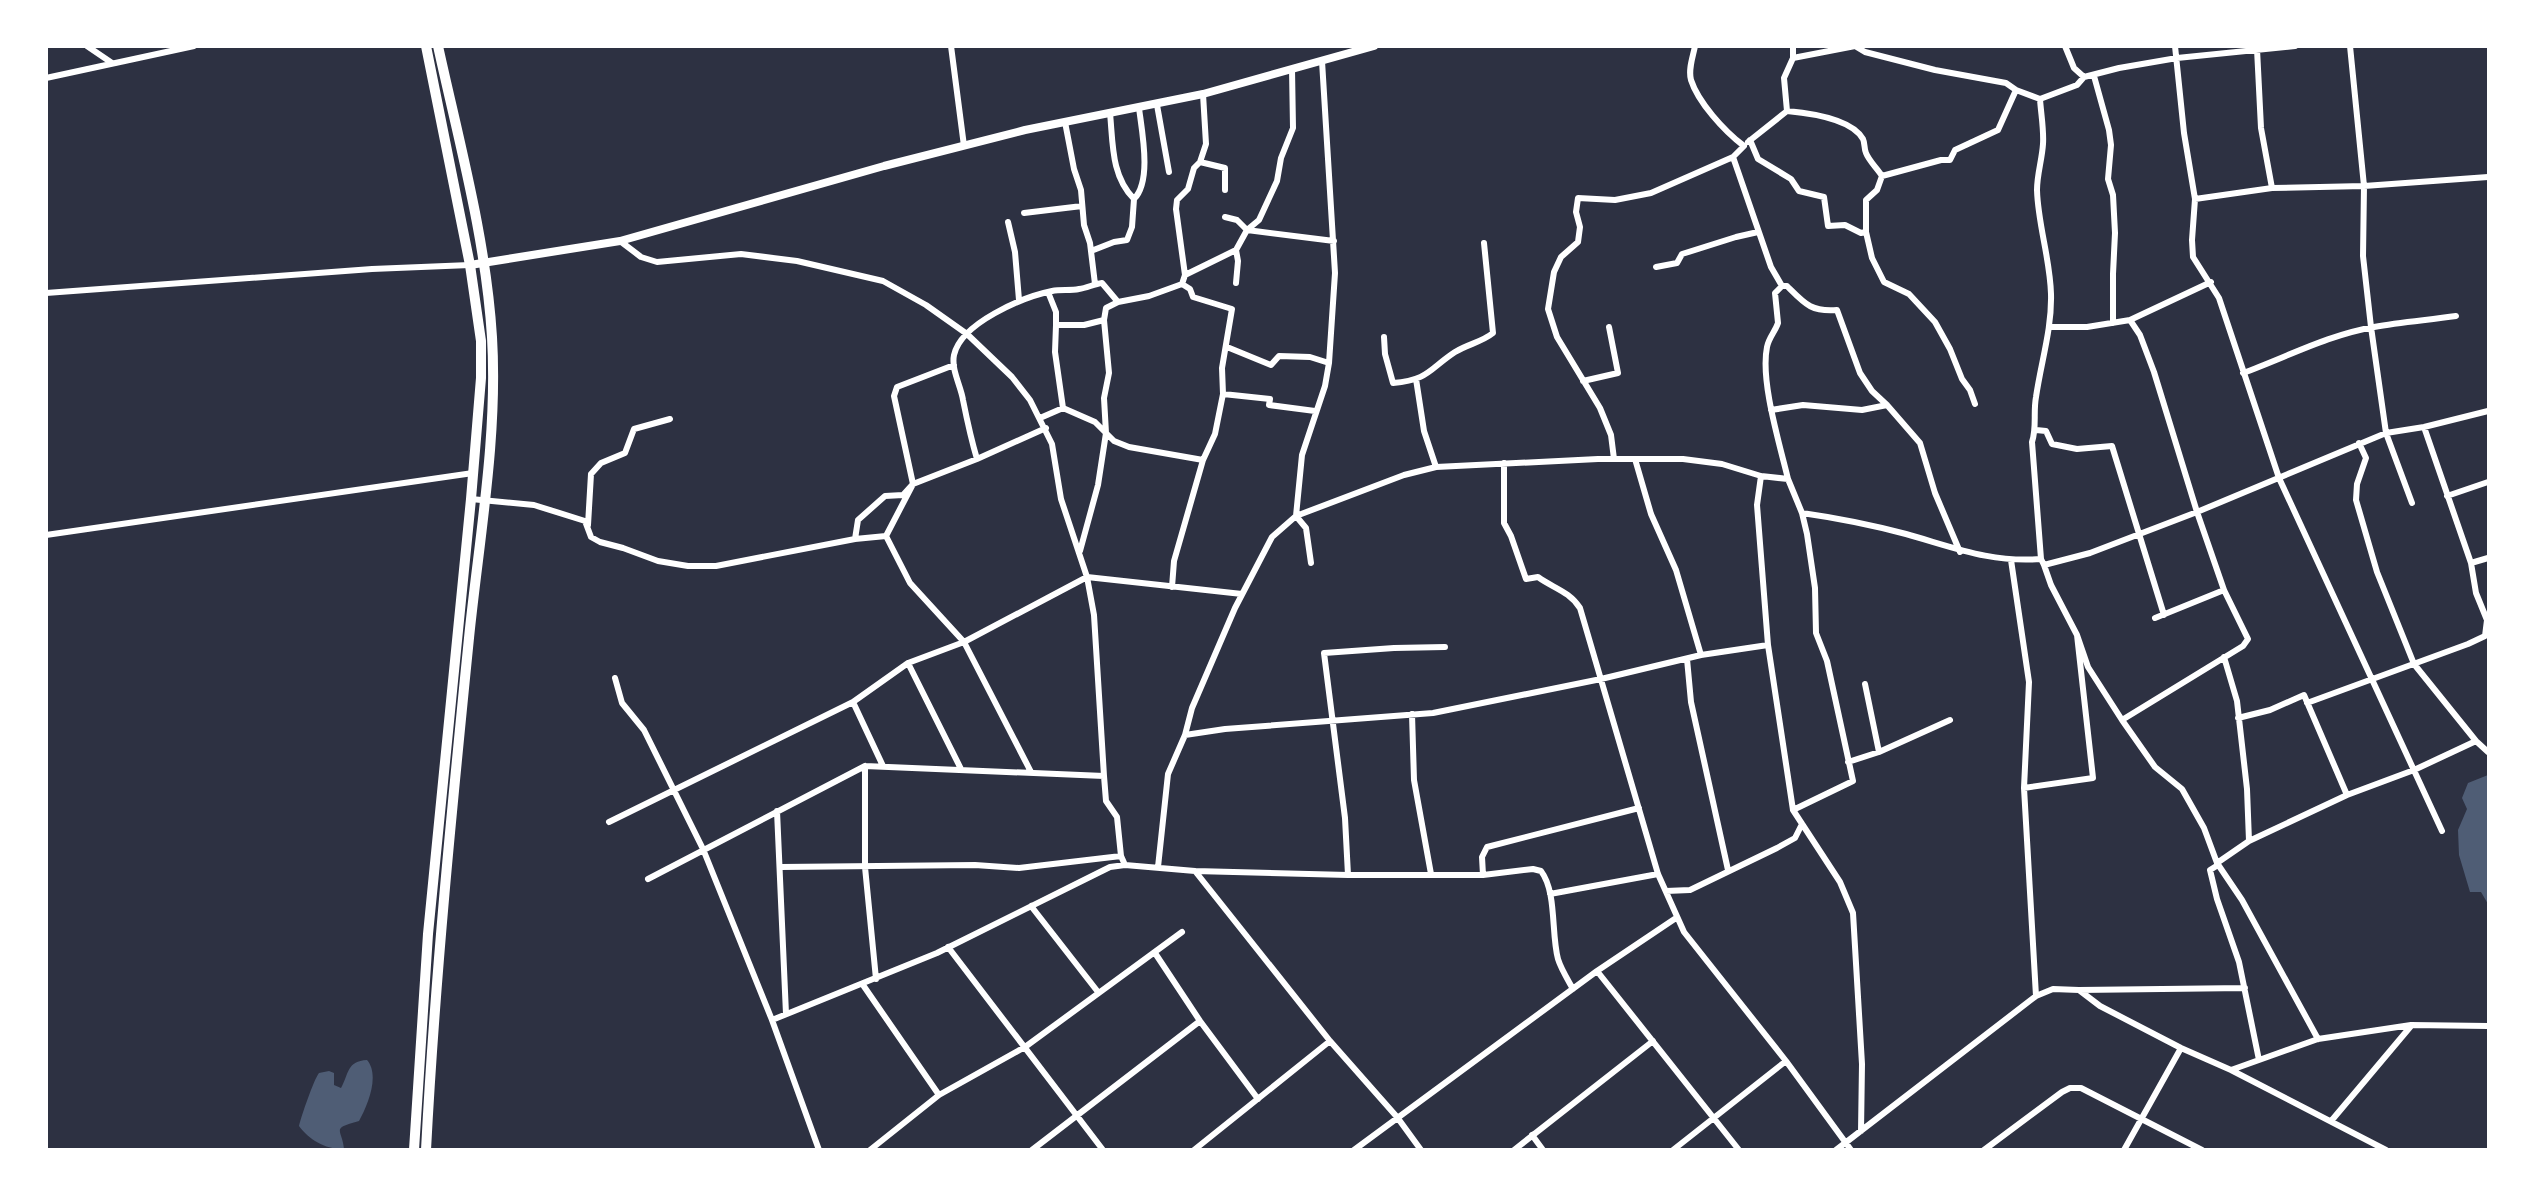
<svg xmlns="http://www.w3.org/2000/svg" width="2535" height="1196" font-family="'IBM Plex Sans',sans-serif">
<rect width="100%" height="100%" fill="#2d3142"/>
<path fill="#4f5d75" d="M2488,775v129l-7,-12h-11l-11,-37 -1,-25 9,-21 -5,-11 6,-15z
M367,1060c13,15 1,45 -8,61 -29,8 -17,7 -15,28 -17,1 -35,-9 -45,-23 2,-9 15,-47 20,-53l10,-2 5,2v12l7,3c8,-15 6,-27 26,-28z"/>
<g fill="none" stroke-linecap="round" stroke-linejoin="round">
<path stroke="#fff" stroke-width="6" d="M87,46l25,17
M951,46l13,100
M1695,46c-2,11 -7,23 -4,34 7,22 33,51 53,66l-11,11
M1793,46v12l62,-12
M1855,46l10,6 70,18 71,13 10,7 24,9
M2065,46l9,22 10,9
M2175,46l9,87 11,66 77,-11 92,-2 124,-9
M2350,46l14,140 -1,70 8,71 15,106 26,70
M2257,49l4,79 11,60
M1793,58l-9,20 3,33c22,2 64,7 76,28 2,4 1,10 3,14 3,8 11,15 16,23l-5,14 -11,10v32l6,26 12,24 25,12 26,28 15,27 12,30 8,11 5,14
M2094,76l15,54 2,15 -3,34 5,16 2,38 -2,41v49
M46,78l148,-32
M1157,105l12,67
M1110,113c3,30 1,63 24,86
M1065,122l9,47 7,21 3,35 6,18 5,41
M1750,140l8,19 33,20 8,12 25,6 4,29 17,-1 16,8 5,-1
M1748,142l39,-31
M1200,162l25,6v22
M1882,176l59,-16h9l5,-10 43,-20 18,-40
M2195,199l-3,41 1,17 26,41 60,180 163,353
M1024,213l58,-7
M1225,217l12,3 10,10 87,11
M1008,222l7,30 4,48
M620,241l21,16 16,5 84,-8 56,7 86,20 43,24 41,29 45,43 18,23 22,44 9,55 26,78 7,38 10,161
M1091,251l23,-9 13,-2 5,-13 2,-28c18,-18 8,-67 5,-91
M1656,267l21,-4 5,-9 54,-17 22,-5
M1185,275l51,-25 11,-20 12,-10 18,-39 4,-23 12,-30 -1,-59
M1236,283l2,-22 -2,-11
M1782,286l-7,7 3,30c-3,9 -9,14 -11,24 -7,34 13,98 21,132
M1048,292l8,20v13
M46,293l326,-24 98,-4
M2130,320l81,-38
M2050,327h37l43,-7 10,15 14,37 43,140 27,78 24,49 -5,7 -121,74
M1384,337l1,17 8,29c36,-3 36,-14 62,-31 13,-8 27,-10 38,-19l-9,-90
M1227,347l44,18 8,-9 31,1 19,6
M954,365l-57,22 -3,9 19,88 -27,52 24,47 54,59 67,130
M2243,373c44,-16 85,-38 131,-46 27,-5 55,-7 82,-11
M1416,379l8,52 12,36
M1583,381l35,-8 -9,-46
M1223,394l47,5 -1,6 46,6
M1063,408l-8,-56 1,-27h28l20,-5
M1771,410l32,-5 59,5 25,-5
M1040,418l23,-10 32,14 19,19 15,6 74,13
M2424,427l47,136
M2036,430l10,1 6,13 25,5 35,-3 52,169
M2359,443l7,15 -9,26 -1,16 21,72 37,92 62,77 12,11
M977,459c-6,-20 -10,-39 -14,-59 -2,-14 -12,-30 -9,-45 7,-32 69,-58 98,-64 9,-2 18,0 27,-2 8,-1 15,-5 23,-6l16,19 31,-6 33,-12 3,-9 -9,-66 1,-9 11,-11 6,-21 6,-6 6,-18 -3,-50
M1614,459l-3,-24 -11,-27 -43,-71 -9,-28 6,-37 7,-15 17,-15 2,-15 -4,-15 2,-14 37,2 36,-7 82,-36 38,110 11,19h5c18,18 24,26 50,24l23,63 12,18 15,14 33,38 15,50 25,59
M1635,459l16,55 25,56 25,85
M1504,463v60l7,13 15,43 12,-2c15,11 31,14 42,31l78,266 26,58 102,129 65,89
M2447,496l41,-14
M471,499l63,6 51,16 6,16 9,5 23,6 35,13 30,5h28l139,-27 31,-3
M1802,513c35,5 70,12 104,21 47,13 85,29 135,25l3,6 46,-12 107,-41 189,-79 38,-6 64,-16
M588,525l3,-51 10,-11 24,-10 9,-24 36,-10
M46,535l427,-62
M855,539l3,-19 27,-24 18,-1 10,-11 64,-25 69,-31
M1080,551l18,-66 8,-52 -2,-35 5,-25 -5,-53 2,-12 12,-6
M2041,559l-9,-117c5,-15 1,-29 4,-45 5,-35 16,-68 15,-103 -1,-36 -13,-69 -14,-104 0,-16 5,-30 6,-46 1,-14 -2,-30 -3,-45l37,-14 7,-8 35,-9 58,-10 118,-12
M2011,560l18,122 -5,106 12,208
M1311,563l-5,-35 -10,-12 108,-41 32,-8 162,-8h85l39,5 39,12 27,3 14,34 5,21 8,54 1,45 11,28 26,120 -60,29 -25,-165 -11,-140 4,-29
M1172,587l2,-26 29,-101 12,-26 8,-40 -1,-26 10,-59 -39,-12 -3,-8 -8,-5
M2155,618l69,-28
M2077,635l11,32 34,53 33,47 27,22 22,39 13,35 25,37 76,139
M1687,659l4,43 37,168
M908,663l53,106
M615,678l7,25 22,27 59,119 69,171 47,130
M1865,684l14,68
M853,702l30,64
M2307,703l161,-59 17,-8 2,-16 -11,-27 -5,-30 17,-5
M1412,714l2,66 17,94
M2238,718l32,-8 34,-15 43,100
M1185,735l40,-6 208,-16 168,-34 100,-24 67,-10
M1848,762l31,-10 71,-32
M2024,788l69,-10 -16,-143 -26,-50 -7,-20
M1793,810l47,72 13,31 9,151 -1,67
M777,811l9,203
M609,822l244,-120 55,-39 56,-21 123,-65 155,17
M2249,841l98,-46 67,-25 62,-29
M2217,863l32,-22 -2,-52 -10,-88 -13,-44
M2218,865l-8,5 7,29 22,63 20,98 -28,10
M781,867l194,-2 44,3 102,-12
M1158,867l10,-93 17,-39 7,-27 43,-100 37,-71 24,-21 6,-61 23,-69 4,-23 6,-90 -13,-212
M1195,871l153,4h135l50,-6 8,2c16,21 10,63 17,88 3,10 10,21 15,30
M1348,875l-3,-57 -21,-165 70,-5 51,-1
M1483,875l-1,-18 5,-10 152,-39
M648,879l217,-113
M1666,891l24,-1 87,-42 18,-10 7,-14
M1550,894l108,-20
M1031,906l67,86
M948,947l155,203
M1155,953l45,68 58,78
M1597,971l142,179
M876,979l-11,-112v-101l239,10 2,25 11,16 4,39 4,9
M863,985l76,110
M2079,990l166,-2
M772,1020l165,-67 173,-86 15,-2 70,6 135,170 67,76 24,33
M2259,1060l59,-21 93,-14 77,1
M2332,1120l79,-94
M1532,1135l11,15
M870,1150l69,-55 86,-48 157,-115
M1032,1150l168,-129
M1194,1150l136,-109
M1354,1150l243,-179 79,-53
M1514,1150l139,-109
M1673,1150l113,-89
M1836,1150l200,-154 17,-7 26,1 21,16 81,42 50,22 155,80
M1984,1150l78,-58 8,-4h11l121,62
M2124,1150l57,-102"/>
<path stroke="#fff" stroke-width="8" d="M470,265l150,-24 264,-75 141,-36 178,-36 171,-48"/>
<path stroke="#fff" stroke-width="10" d="M414,1150l14,-216 43,-435 10,-121v-37l-11,-76 -44,-219
M426,1150c9,-172 26,-342 43,-512 10,-99 29,-201 23,-301 -6,-98 -33,-195 -54,-291"/>
</g>
<rect width="2535" height="1196" fill="none" stroke="#ffffff" stroke-width="96"/>
</svg>
